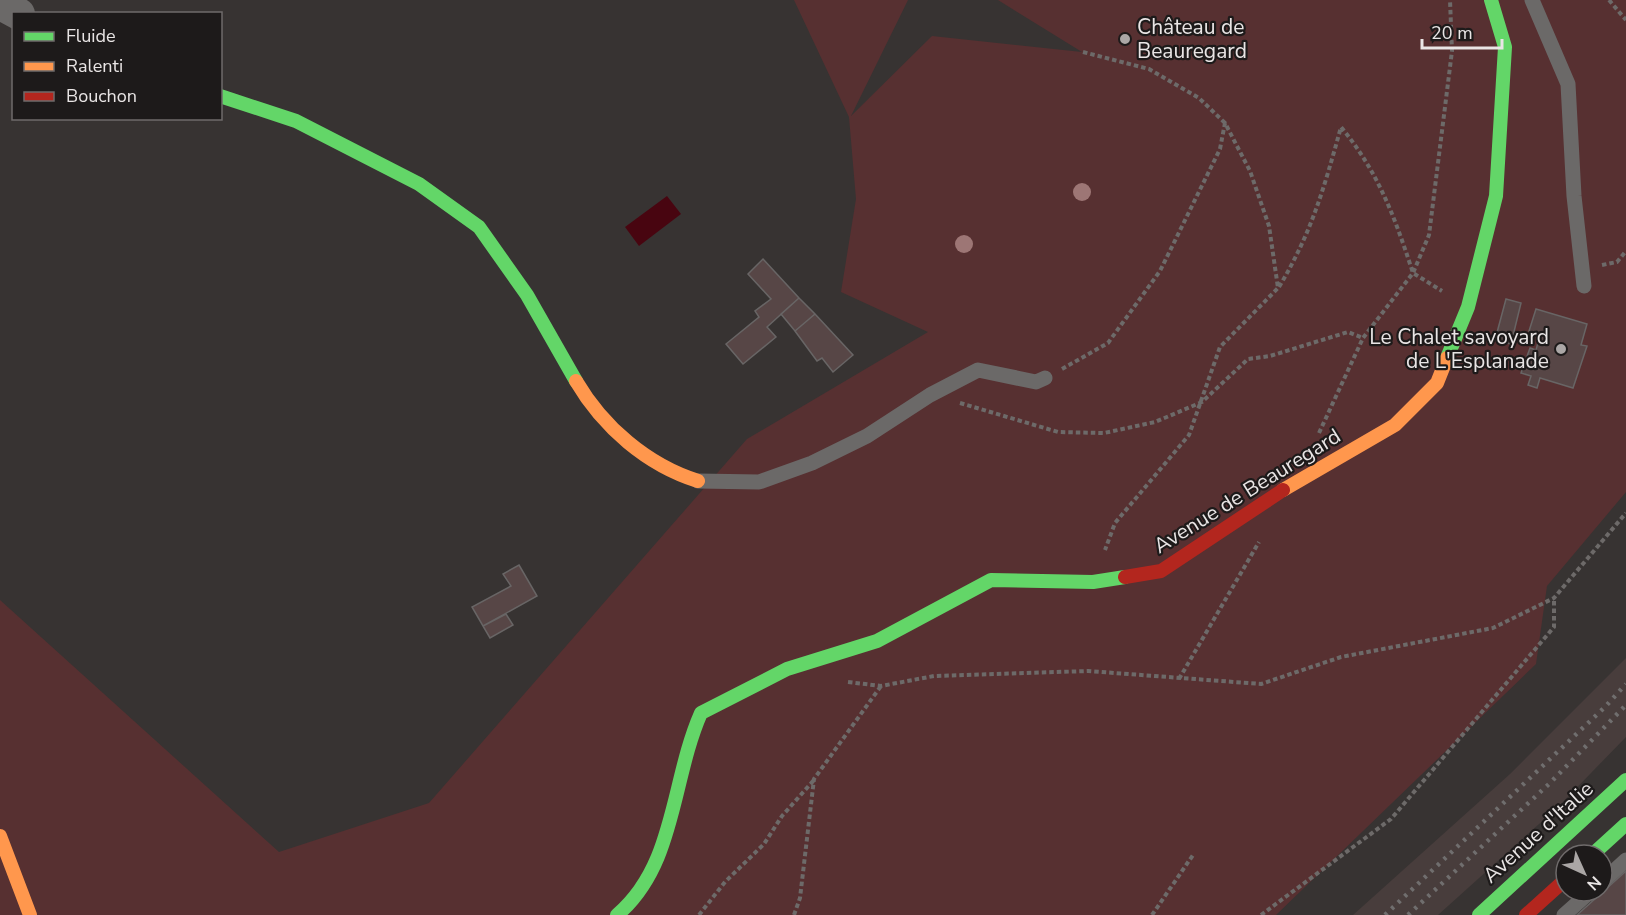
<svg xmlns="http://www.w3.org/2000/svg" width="1626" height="915" font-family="'Nunito Sans',sans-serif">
<rect width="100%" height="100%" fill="#373332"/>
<path fill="#483d3c" d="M1626,658v79l-68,70 -120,108h-85l157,-141z"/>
<path fill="#573031" d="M794,0h114l-57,116 81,-80 150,16 -84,-52h628v492l-79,94 -11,78 -260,251h-1276v-315l279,252 150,-49 318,-364 181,-107 -87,-40 15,-93 -7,-82z"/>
<path fill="#480510" d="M667,196l14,18 -42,32 -14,-19z"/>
<path fill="#574646" stroke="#686565" stroke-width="1.5" d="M763,259l36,39 -32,29 9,10 -33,27 -17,-20 33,-27 -4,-6 16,-12 -23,-25z
M799,298l16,16 -20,17 -14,-17z
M1506,299l15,4 -10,41 -16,-4z
M1536,309l51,15 -6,21 6,1 -14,42 -33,-10 -3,10 -9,-3 3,-9 -10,-3 9,-25 6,2 4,-15 -11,-4z
M815,314l38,41 -20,17 -11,-14 -5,3 -22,-30z
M519,565l18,31 -54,30 -11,-19 39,-21 -8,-12z
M506,614l7,11 -23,13 -7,-12z
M1626,871v44h-49z"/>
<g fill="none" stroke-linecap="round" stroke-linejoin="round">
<path stroke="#6d6a69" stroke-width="4" stroke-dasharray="4.5 3" stroke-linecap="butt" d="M1609,0l17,20
M1083,52l66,17 50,29 26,25
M1602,265l15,-3 9,-11
M1279,287c33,-55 45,-99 62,-160 38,46 54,91 72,146l29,18
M1062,369l46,-26 52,-72 60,-122 5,-26 25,48 19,55 9,62 -58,59 -31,88 -74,88 -10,27
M960,403l98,29 46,1 51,-11 47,-20 46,-43 22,-3 78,-24 15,6
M1319,433l44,-95 50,-65 16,-38 23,-184 -2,-51
M1179,679l80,-137
M848,682l33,4 53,-10 154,-5 173,13 80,-27 152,-29 61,-30 72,-85
M699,915l26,-33 39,-38 18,-28 32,-36
M794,915l6,-17 14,-119 67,-93
M1152,915l41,-60
M1261,915l130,-96 163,-192v-29"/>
<path stroke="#6b6968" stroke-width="15" d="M1532,0l36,84 6,112 10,90
M698,481l61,1 53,-19 55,-27 63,-41 48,-25 58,12 9,-4
M1602,882l24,-22
M1564,915l27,-24"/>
<path stroke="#6b6968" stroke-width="32" d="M0,4l19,10"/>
<path stroke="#63d668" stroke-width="14" d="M220,96l76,25 123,63 60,43 48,68 49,86
M1447,358l21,-51 28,-111 9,-149 -14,-47
M1592,855l34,-31
M617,915c59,-50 54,-134 84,-202l86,-44 90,-28 114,-61 102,2 32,-5
M1479,915l147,-135"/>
<path stroke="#ff974d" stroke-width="14" d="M576,381c27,46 71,84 122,100
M1283,490l112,-65 42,-42 10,-25
M0,836l30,79"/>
<path stroke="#b3261e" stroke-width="14" d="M1125,577l36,-6 122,-81
M1526,915l40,-36"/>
<path stroke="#706e6e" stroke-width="4.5" stroke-dasharray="3 6" stroke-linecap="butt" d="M1385,915l220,-208 21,-23
M1408,915l142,-132 76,-78"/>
</g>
<g fill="#9d7675">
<circle cx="1082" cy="192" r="9"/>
<circle cx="964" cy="244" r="9"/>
</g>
<g fill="#aba7a6" stroke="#1d1a1a" stroke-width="2">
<circle cx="1125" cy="39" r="6"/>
<circle cx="1561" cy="349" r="6"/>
</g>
<g text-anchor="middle" stroke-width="4.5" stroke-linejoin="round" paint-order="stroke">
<g font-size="21" fill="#e9e5e5" stroke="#1d1a1a" text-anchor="start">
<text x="1137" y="34">Château de<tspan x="1137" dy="24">Beauregard</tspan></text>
<text x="1549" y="344" text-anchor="end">Le Chalet savoyard<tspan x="1549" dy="24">de L'Esplanade</tspan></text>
</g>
<g font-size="21" fill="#e9e5e5" stroke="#1d1a1a">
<text transform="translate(1247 491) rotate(-32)" y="7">Avenue de Beauregard</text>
<text transform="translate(1538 832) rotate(-42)" y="7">Avenue d'Italie</text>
</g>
</g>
<rect x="12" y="12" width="210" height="108" fill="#1d1a1a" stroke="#6f6b6b" stroke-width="1.5"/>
<rect x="24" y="32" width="30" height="9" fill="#63d668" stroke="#6f6b6b" stroke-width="1.5"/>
<text x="66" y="42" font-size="18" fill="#e9e5e5">Fluide</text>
<rect x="24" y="62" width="30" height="9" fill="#ff974d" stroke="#6f6b6b" stroke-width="1.5"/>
<text x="66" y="72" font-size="18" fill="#e9e5e5">Ralenti</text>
<rect x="24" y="92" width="30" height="9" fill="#b3261e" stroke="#6f6b6b" stroke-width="1.5"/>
<text x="66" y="102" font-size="18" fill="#e9e5e5">Bouchon</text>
<g transform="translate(1584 873) rotate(135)"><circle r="28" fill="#1d1a1a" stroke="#6f6b6b" stroke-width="1.5"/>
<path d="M0-4.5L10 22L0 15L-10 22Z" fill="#aba7a6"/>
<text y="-9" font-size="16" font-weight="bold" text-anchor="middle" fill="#e9e5e5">N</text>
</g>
<path d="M1422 39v9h80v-9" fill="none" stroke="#e9e5e5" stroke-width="3"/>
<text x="1431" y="39" font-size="18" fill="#e9e5e5" stroke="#1d1a1a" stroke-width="4.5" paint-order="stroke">20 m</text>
</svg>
